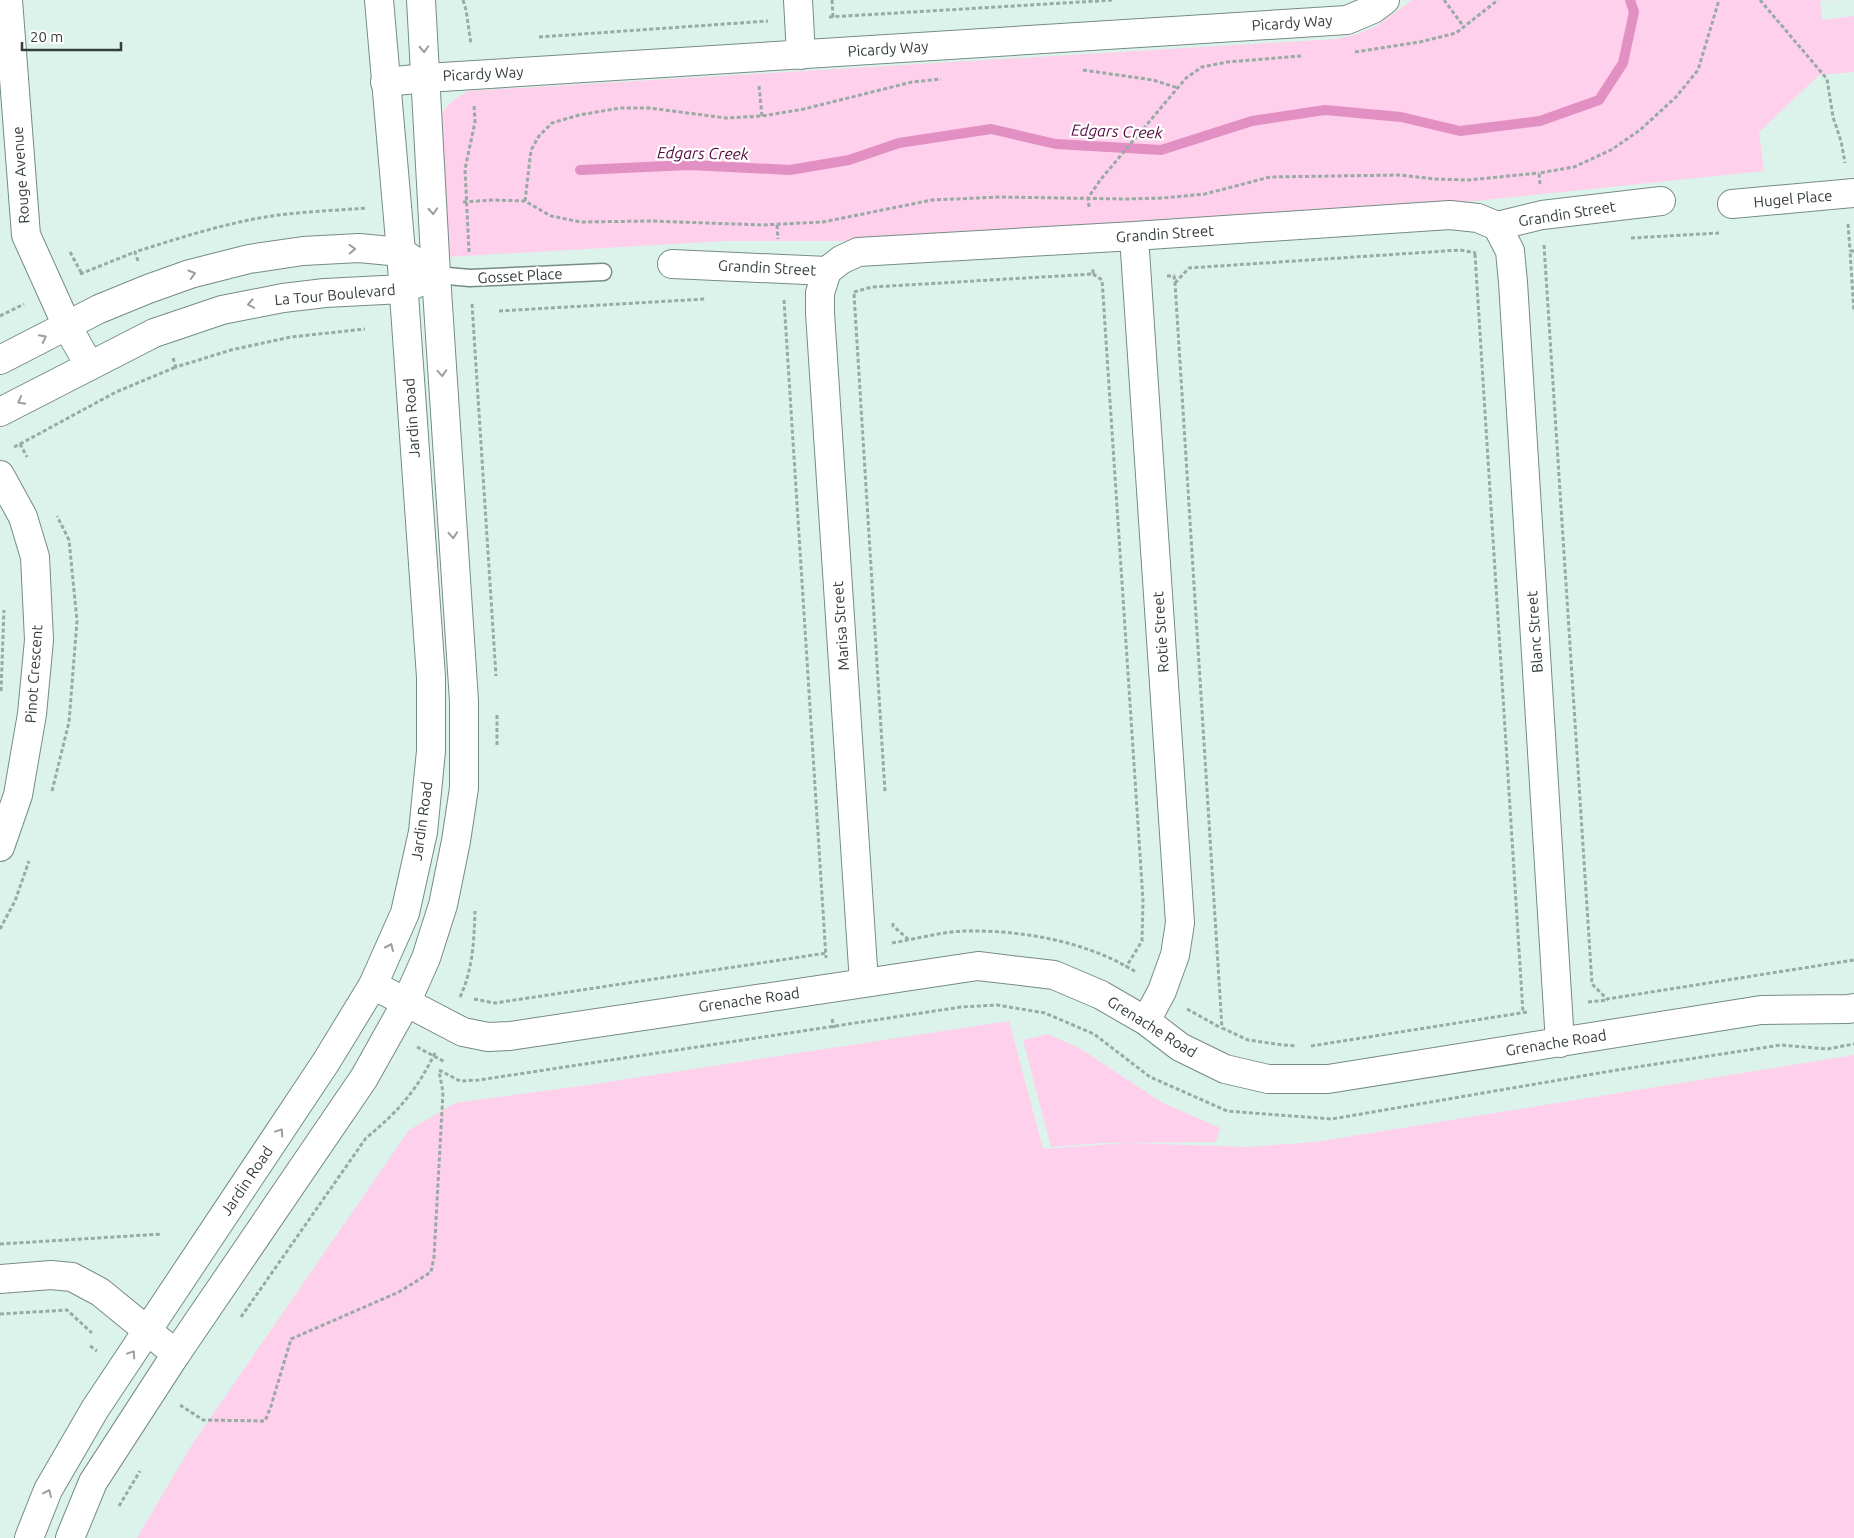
<svg xmlns="http://www.w3.org/2000/svg" width="1854" height="1538" font-family="Ubuntu,sans-serif">
<rect width="100%" height="100%" fill="#dcf3eb"/>
<path fill="#fed0eb" d="M1412,0h420l-12,1 2,19 32,-4v56l-35,3 -60,57 5,39 -288,30 -631,40h-118l-282,16 -6,-139c8,-14 16,-20 30,-27l867,-52 22,-5 20,-9z
M1009,1021l34,128 84,-6 121,4 67,-5 539,-87v483h-1717l56,-95 216,-313 46,-27 133,-18z
M1048,1034l33,15 80,53 59,26 -4,14 -114,1 -51,4 -28,-107z"/>
<g fill="none" stroke-linecap="round" stroke-linejoin="round">
<path stroke="#e28fc4" stroke-width="10" d="M580,170l110,-5 100,5 59,-10 50,-17 92,-14 65,15 105,6 91,-29 73,-11 76,7 59,14 80,-10 59,-21 24,-37 11,-51 -4,-12"/>
<defs>
<path id="service" d="M436,275l34,3 133,-6"/>
<path id="minor" d="M8,0l18,235 41,91 22,39
M798,0l3,55
M385,82l41,-4 921,-58 26,-11 12,-9
M1732,204l122,-11
M1497,226l13,25 3,31 47,761
M1134,236l46,687 -5,32 -13,36 -16,30
M672,264l155,7 14,-11 17,-8 276,-16 316,-21 28,3 19,8 45,-11 119,-14
M827,271l-7,22v20l44,670
M0,360l99,-51 49,-20 42,-15 59,-15 54,-8 56,-3 42,4 35,23
M0,412l154,-79 68,-23 61,-12 42,-5 78,-4 22,-9
M0,475l23,42 12,40 4,83 -7,74 -14,81 -18,52
M373,985l90,47 25,5 22,-1 468,-70 76,9 47,20 45,26 34,26 45,22 43,10h60l433,-69 87,-1 6,-1
M0,1279l51,-4 21,2 28,15 76,62"/>
<path id="tertiary" d="M29,1538l19,-48 47,-81 231,-347 47,-77 32,-72 18,-81 8,-81v-74l-30,-425 -22,-252
M70,1538l23,-56 83,-128 188,-276 42,-75 20,-45 17,-53 13,-64 8,-53v-87l-28,-426 -15,-275"/>
</defs>
<use href="#service" stroke="#768b84" stroke-width="19"/>
<use href="#minor" stroke="#768b84" stroke-width="30"/>
<use href="#tertiary" stroke="#768b84" stroke-width="30"/>
<path stroke="#98aaa4" stroke-width="3" stroke-dasharray="4 2.5" stroke-linecap="butt" d="M463,0l3,10 5,34
M832,0l1,17
M1444,0l20,27
M1760,0l67,79 6,38 8,24 4,22
M829,17l285,-17
M539,37l229,-16
M1355,52l65,-10 36,-9 42,-33
M1083,70l70,10 25,8
M759,86l3,30
M1540,184l-1,-11 35,-6 37,-17 29,-20 36,-33 22,-27 21,-70
M525,201l6,-51 8,-14 13,-13 27,-8 41,-7h29l77,10 36,-2 42,-7 108,-27 29,-3
M463,202l30,-2 32,1 26,15 30,6 71,-1 110,4 61,-3 109,-22 68,-3 125,2 38,-1 42,-4 65,-17 131,-2 33,4 34,1 71,-7
M1089,207l-1,-9 13,-19 85,-101 16,-11 25,-5 74,-6
M1848,224l2,27
M777,225l1,14
M1631,238l88,-5
M1544,245l48,739 15,15 247,-39
M1854,251h-4l4,61
M70,252l12,22
M469,252l-4,-83 10,-47 -1,-17
M1475,254l48,759
M138,261l-3,-9c38,-12 75,-24 114,-32 38,-8 79,-9 118,-12
M80,274l55,-22
M1093,274l9,6 41,620 -1,41 -16,26
M1167,276h7l1,7 47,745 26,12 35,5 14,1
M1175,283l14,-15 271,-18 16,3
M854,292l18,-5 221,-13v-6
M854,294l31,498
M784,300l42,658
M472,304l24,372
M499,311l206,-12
M0,316l24,-12
M173,358l3,9 55,-17 60,-13 74,-8
M20,444l96,-52 60,-25
M14,447l6,-3 7,13
M1,691l3,-81
M497,715v31
M52,791l17,-69 8,-101 -8,-81 -12,-24
M893,923v3l16,14
M0,929l15,-28 14,-40
M892,943c24,-4 48,-11 72,-12 58,-1 122,10 172,41
M460,997c13,-28 14,-56 15,-86
M474,999l21,4 332,-50
M1588,1002l20,-2
M1187,1009l34,19
M832,1019l2,9
M1311,1046l216,-34
M417,1047l28,15
M439,1070l21,11 19,-1 482,-73 36,-2 48,8 49,21 56,43 77,34 105,8 285,-49 164,-25 46,4 27,-5
M0,1244l162,-10
M0,1314l67,-4 25,23
M241,1317l125,-179c33,-27 51,-48 70,-87
M90,1346l7,5
M180,1405l23,15 62,1 6,-15 20,-67 108,-47 32,-20 3,-15 9,-165 -4,-21
M119,1506l21,-35"/>
<use href="#service" stroke="#fff" stroke-width="16"/>
<use href="#minor" stroke="#fff" stroke-width="28"/>
<use href="#tertiary" stroke="#fff" stroke-width="28"/>
</g>
<defs><path id="oneway-chevron" d="M-2-3.5L2.5 0L-2 3.5" fill="none" stroke-width="1.6" stroke-linecap="round" stroke-linejoin="round" transform="scale(1.25)"/></defs>
<g stroke="#9a9e9d">
<use href="#oneway-chevron" transform="translate(424 49) rotate(87)"/>
<use href="#oneway-chevron" transform="translate(433 211) rotate(87)"/>
<use href="#oneway-chevron" transform="translate(352 249) rotate(-2)"/>
<use href="#oneway-chevron" transform="translate(192 274) rotate(-16)"/>
<use href="#oneway-chevron" transform="translate(251 304) rotate(169)"/>
<use href="#oneway-chevron" transform="translate(43 338) rotate(-27)"/>
<use href="#oneway-chevron" transform="translate(442 373) rotate(86)"/>
<use href="#oneway-chevron" transform="translate(21 401) rotate(152)"/>
<use href="#oneway-chevron" transform="translate(453 535) rotate(86)"/>
<use href="#oneway-chevron" transform="translate(390 947) rotate(-66)"/>
<use href="#oneway-chevron" transform="translate(280 1132) rotate(-56)"/>
<use href="#oneway-chevron" transform="translate(132 1354) rotate(-56)"/>
<use href="#oneway-chevron" transform="translate(48 1493) rotate(-65)"/>
</g>
<g text-anchor="middle" stroke-width="4.5" stroke-linejoin="round" paint-order="stroke">
<g font-size="15" fill="#353e3b" stroke="#fff">
<text transform="translate(1292 23) rotate(-4)" y="5">Picardy Way</text>
<text transform="translate(888 49) rotate(-4)" y="5">Picardy Way</text>
<text transform="translate(483 74) rotate(-3)" y="5">Picardy Way</text>
<text transform="translate(21 175) rotate(-94)" y="5">Rouge Avenue</text>
<text transform="translate(1793 199) rotate(-5)" y="5">Hugel Place</text>
<text transform="translate(1567 214) rotate(-9)" y="5">Grandin Street</text>
<text transform="translate(1165 234) rotate(-4)" y="5">Grandin Street</text>
<text transform="translate(767 268) rotate(3)" y="5">Grandin Street</text>
<text transform="translate(520 276) rotate(-3)" y="5">Gosset Place</text>
<text transform="translate(335 295) rotate(-5)" y="5">La Tour Boulevard</text>
<text transform="translate(412 418) rotate(-94)" y="5">Jardin Road</text>
<text transform="translate(841 626) rotate(-94)" y="5">Marisa Street</text>
<text transform="translate(1161 632) rotate(-94)" y="5">Rotie Street</text>
<text transform="translate(1535 632) rotate(-94)" y="5">Blanc Street</text>
<text transform="translate(34 674) rotate(-86)" y="5">Pinot Crescent</text>
<text transform="translate(422 821) rotate(-82)" y="5">Jardin Road</text>
<text transform="translate(749 1000) rotate(-8)" y="5">Grenache Road</text>
<text transform="translate(1152 1027) rotate(32)" y="5">Grenache Road</text>
<text transform="translate(1556 1043) rotate(-9)" y="5">Grenache Road</text>
<text transform="translate(247 1181) rotate(-56)" y="5">Jardin Road</text>
</g>
<g font-size="16" font-style="italic" fill="#550b41" stroke="#fff">
<text transform="translate(1117 131) rotate(2)" y="6">Edgars Creek</text>
<text transform="translate(703 153) rotate(1)" y="6">Edgars Creek</text>
</g>
</g>
<path d="M22 42v8h99v-8" fill="none" stroke="#353e3b" stroke-width="2.5"/>
<text x="30" y="42" font-size="15" fill="#353e3b" stroke="#ffffff" stroke-width="4" paint-order="stroke">20 m</text>
</svg>
